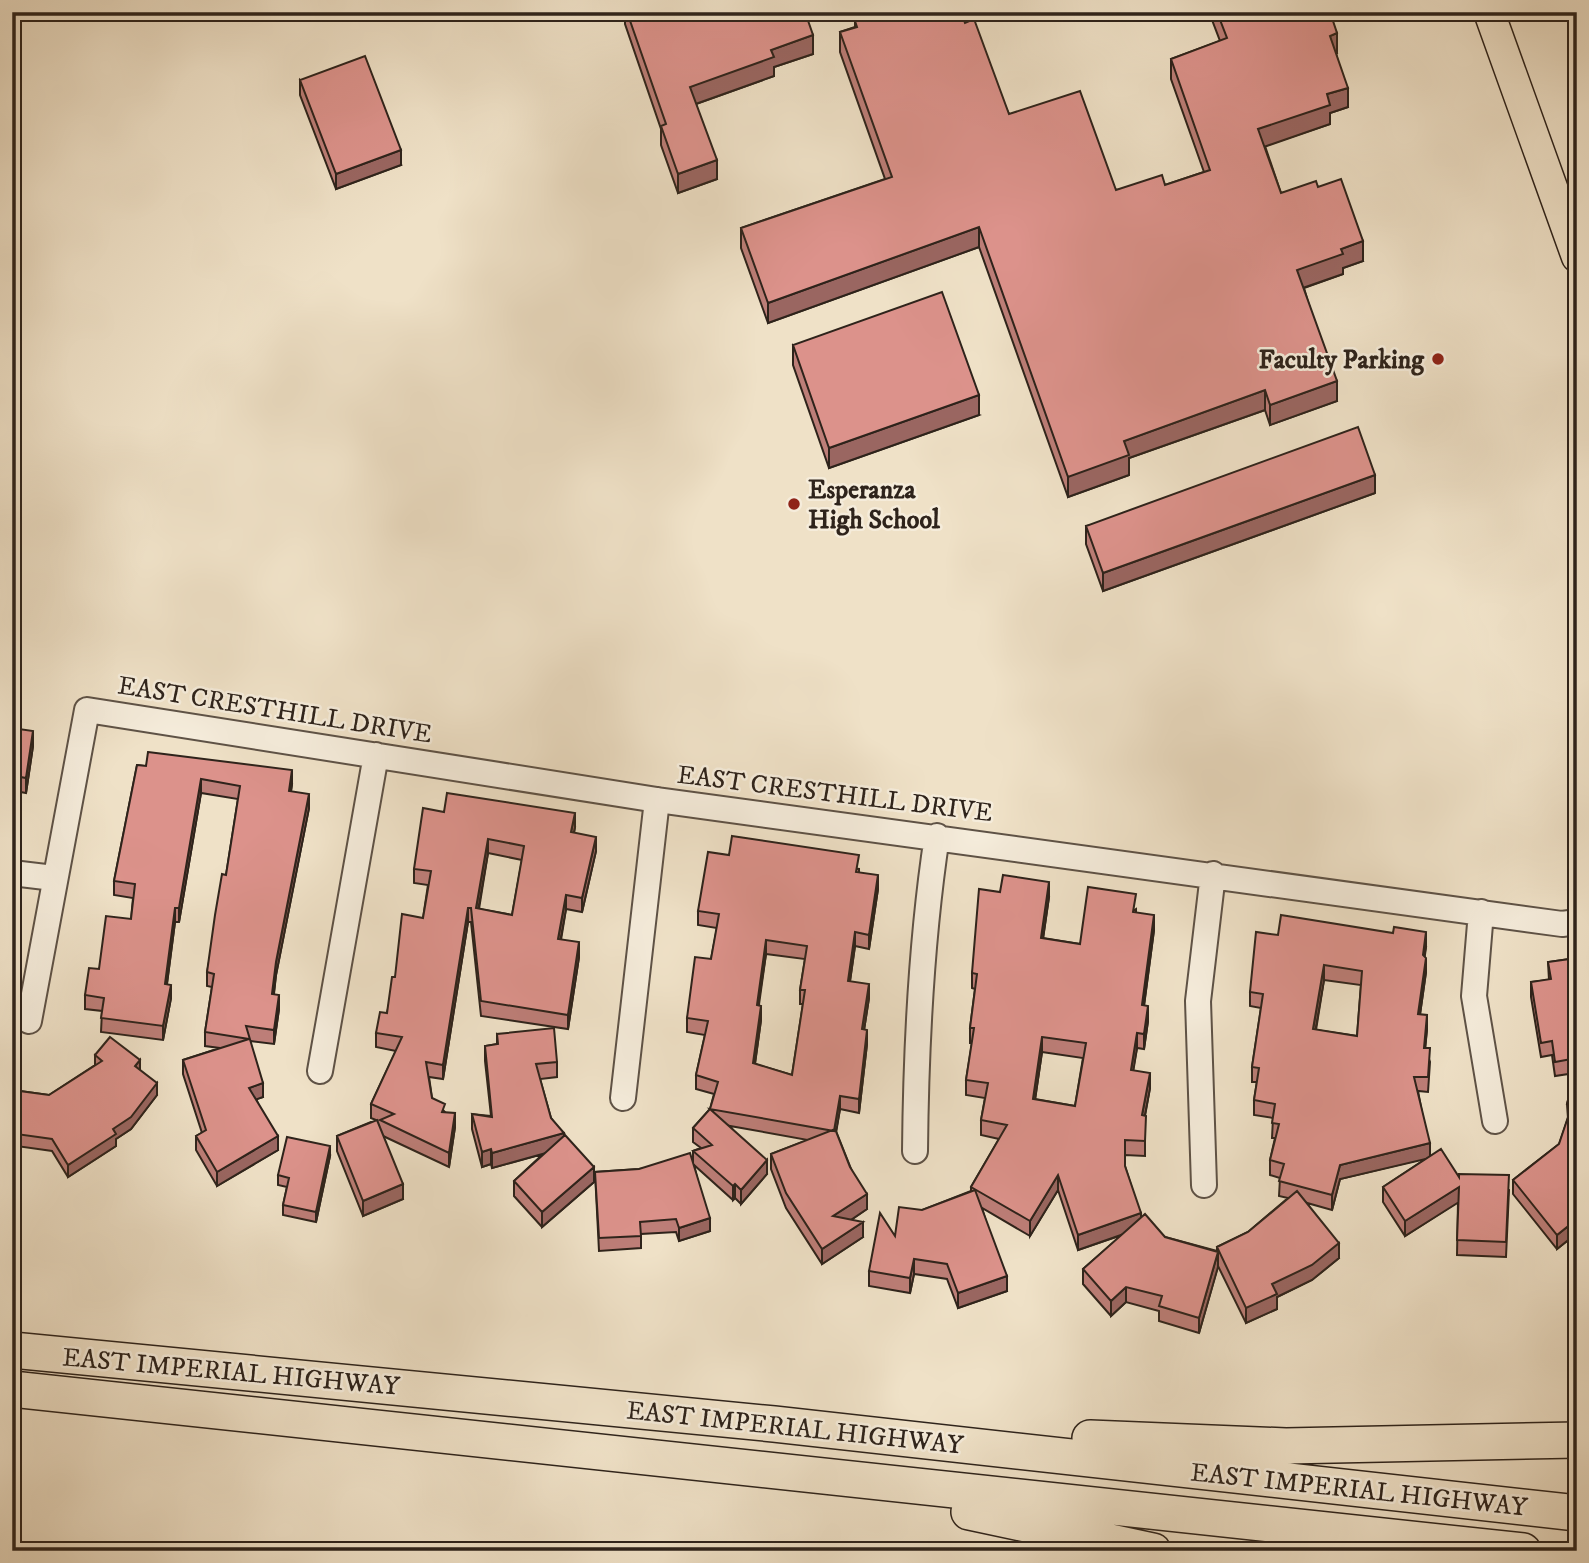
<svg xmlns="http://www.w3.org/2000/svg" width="1589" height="1563" font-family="'IM FELL DW Pica',serif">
<rect width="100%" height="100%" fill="#efe1c7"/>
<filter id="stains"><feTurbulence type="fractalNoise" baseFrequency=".00286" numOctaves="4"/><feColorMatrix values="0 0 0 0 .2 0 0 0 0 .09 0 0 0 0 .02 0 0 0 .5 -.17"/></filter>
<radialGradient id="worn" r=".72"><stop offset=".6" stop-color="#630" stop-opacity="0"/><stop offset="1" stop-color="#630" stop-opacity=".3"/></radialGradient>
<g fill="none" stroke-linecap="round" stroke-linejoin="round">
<defs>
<path id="minor" d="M12,873l42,5
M1481,912l-7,84 21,125
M29,1021l58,-311 570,90 905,124 15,-2
M320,1071l56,-316
M623,1098l34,-298
M915,1151c1,-106 6,-210 22,-315
M1204,1185l-6,-184 15,-127"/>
<path id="major" d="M1489,12l88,245"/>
<path id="highway" d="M12,1350l762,74 803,89
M12,1389l1511,162
M1090,1438l196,8 291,-6
M969,1512l184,39"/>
</defs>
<use href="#minor" stroke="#5e5246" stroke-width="28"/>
<use href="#major" stroke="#2e231b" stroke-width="33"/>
<use href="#highway" stroke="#2e231b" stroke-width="38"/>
<use href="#minor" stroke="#f5ecdb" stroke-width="24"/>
<use href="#major" stroke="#efe1c7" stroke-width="30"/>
<use href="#highway" stroke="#efe1c7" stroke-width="35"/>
</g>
<path fill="#bd7e78" stroke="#2e231b" stroke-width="2" fill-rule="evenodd" d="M625,12h180l8,42 -39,13v9l-78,28 21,75 -39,14 -17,-48v-16l-36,-105z
M851,12h110l4,11 44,91 107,76 49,-5 39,-13 -33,-93v-20l49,-18 -11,-29h121l7,41h-1l12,54 -18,6v11l-65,22 16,47 37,-6 45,74 -20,7v6l-39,14 33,113 -67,24 -5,-15 -136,48v17l-61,22 -89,-250 -211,76 -27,-75v-20l144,-49 -45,-127v-20l15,-5v-5z
M300,80l101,85 -65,24 -36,-94z
M793,345l186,70 -150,53 -36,-103z
M1375,493l-272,98 -17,-47v-18z
M12,728l21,18 -7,47 -11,-2z
M137,765l155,19 -1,7 18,17 -33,167 -2,19 5,15 -5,35 -24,-3 13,56 -7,2 22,51 -61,36 -21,-36v-14l6,-3 -19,-59v-14l37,-12 -15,-2v-14l7,-45 -5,-1v-14l19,-97 12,-76 -37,-6 -22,129h-4l-8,62 4,14 -8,42 -62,-8 1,-21 -17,-2v-14l14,-26 32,-50 2,-21 -19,-3v-14z
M444,812l131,15 -1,6 22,18 -14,61 -16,-3 -5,31 18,17 -11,72 -87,-13 -10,-94h-3l-25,157 -14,-2 3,21 13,14 10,15 -6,40 -66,-31 20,63 -40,17 -26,-65v-15l39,-16 -5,-2v-14l25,-53 -20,-4v-14l11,-20 8,-36 28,-59 5,-33 -14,-2v-14zM488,853l34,7 -10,55 -33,-6z
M729,855l130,14v3l19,17 -9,60 -14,-3 -5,35 19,17 -5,32 3,14 -8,69 -19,-4 -4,22 31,78 -16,11 12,17 -41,27 -36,-56 -15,-39v-15l37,-14 -78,-14 37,48 -26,30 -6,-6 -2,2 -39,-35 16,66 -31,10 -3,-9 -35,2v14l-42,3 -4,-79 44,-3 54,-6v-12l8,-3 -8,-6v-14l17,-19 4,-15 -18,-5v-14l9,-40 -18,-3v-14l24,-59 6,-31 -19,-3v-14zM766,954l39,5 -5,31v14h3l-11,71 -37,-11 6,-44 -3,-14z
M1000,892l49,5 -6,41 37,6 56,-35v3l18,18 -10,76 4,15 -4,28 -7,-1 -4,22 17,18 -5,28v40l-20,-1v11l16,51 24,20 52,14v-4l31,-15 40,-34 -9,-2 1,-18 -10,-3v-15l5,-22h-3l1,-20 -19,-3v-15l3,-18h-5v-15l9,-59 -11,-2v-14l28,-57 148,12 -2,10 2,15 -6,42 7,15 -2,19 5,14 -2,30 -10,-1 12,65 29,21 50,13 -3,67 -49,-2 1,-53 -53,34 -22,-34v-15l44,-29 -87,21 -8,31 -25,-7 32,55 -27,22 -35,17v12l-31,14 -28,-57 -19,67 -40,-12v-10l-33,-9 -15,14 -28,-32v-15l39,-34 -44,15 -20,-60 -28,46 -48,-28 25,83 -49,17 -11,-29 -33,-5 -4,19 -41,-7v-15l26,-35 27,-26 49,-19v-4l28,-48 -18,-4v-15l4,-22 -19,-3v-15l6,-37h-2v-15l5,-39 -3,-1v-15zM1324,980l37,5 -4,51 -41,-6zM1042,1052l41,6 -8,48 -40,-7z
M1577,958v275l-20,16 -44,-55v-14l46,-36 9,-26 -1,-14 8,-31 -20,3 -3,-21 -11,2 -10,-60v-15l18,-2 -1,-18z
M497,1034l60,28v15l-17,2 11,39 13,18 30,46 -52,45 -28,-31v-15l29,-27 -51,14 -1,-4 -9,3 -10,-38v-15l19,2 -6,-55v-15l12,-2z
M95,1055l45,15 17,25 -26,34 -15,10v7l-48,31 -16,-26 -35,-5 -5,26v-82l37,5 46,-30z
M330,1156l-14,66 -33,-7v-10l4,-18 -9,-2v-10z"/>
<path fill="#9a6661" stroke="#2e231b" stroke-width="2" d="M1337,33v20l-7,3v-20z
M813,35v19l-39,13v9l-84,30v-19l81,-37z
M1348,88v19l-18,6v11l-72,25v-20l69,-35z
M401,150v15l-65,24v-15z
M717,160v19l-39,14v-19z
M979,227v20l-211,76v-20z
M1363,241v20l-20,7v6l-46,16v-20l44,-21z
M1337,381v20l-67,24v-20z
M1265,390v20l-136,48v17l-61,22v-20l56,-36z
M979,395v20l-150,53v-20z
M1375,475v18l-272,98v-18z
M33,731v15l-7,47v-15z
M292,770v14l-3,21v-14z
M15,776v15l-3,17v-15z
M201,779v14l-22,129v-14z
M309,794v14l-33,167 -4,33v-14l4,-32z
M575,813v14l-4,19v-14z
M596,837v14l-14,61v-14z
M488,839v14l-12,69v-14z
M878,875v14l-9,60v-14z
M1049,882v15l-8,56v-15z
M566,895v14l-8,44v-14z
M175,908v14l-10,76v-14z
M468,908v14l-25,157v-14z
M1154,915v15l-12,90v-15z
M855,932v14l-7,49v-14z
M1426,932v15l-3,23v-15z
M766,940v14l-9,65v-14z
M579,942v15l-11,72v-14z
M1426,958v14l-8,57v-15z
M1324,965v15l-11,64v-15z
M869,984v14l-7,45v-14z
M171,985v13l-8,42v-14z
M279,995v14l-5,35v-14z
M761,1006v14l-8,57v-14z
M1148,1006v15l-4,28v-15z
M1427,1015v14l-3,33v-14z
M867,1030v14l-8,69v-14z
M1137,1033v15l-6,37v-15z
M1042,1037v15l-9,62v-15z
M140,1060v12l-5,-6z
M1150,1073v15l-8,42v-15z
M157,1083v12l-26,34 -15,10v7l-48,31v-12l45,-36z
M263,1083v14l-14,5v-14z
M840,1096v13l-6,36v-14z
M455,1113v14l-6,40v-14z
M564,1133v15l-72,20v-15z
M17,1134v12l-4,26v-13z
M278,1136v14l-61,36v-14z
M1430,1143v15l-90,21 -8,31v-15l8,-30z
M330,1146v10l-14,66v-10z
M491,1149v15l-9,3v-15z
M767,1160v14l-26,30v-14z
M594,1167v15l-52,45v-15z
M1058,1175v15l-28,46v-15z
M403,1184v15l-40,17v-15z
M735,1184v14l-2,2v-14z
M1459,1187v15l-54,34v-15z
M867,1194v15l-34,23v-16z
M1141,1213v15l-63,22v-15z
M710,1218v13l-31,10v-13z
M1577,1219v14l-20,16v-14z
M863,1222v15l-41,27v-15z
M1339,1243v15l-27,22 -35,17v12l-31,14v-15l26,-24z
M1218,1252v15l-19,66v-15z
M914,1259v15l-4,19v-15z
M1007,1276v15l-49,17v-15z
M1126,1287v15l-15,14v-15z"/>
<path fill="#dc928b" stroke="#2e231b" stroke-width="2" fill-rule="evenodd" d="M627,12h178l8,23 -42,15 3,7 -84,30 27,73 -39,14 -17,-48 5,-2z
M859,12h102l4,11 9,-4 35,95 71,-23 36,99 46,-15 3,10 45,-15 -39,-111 56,-21 -10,-26h113l7,21 -7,3 18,52 -21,6 3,11 -72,24 23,64 35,-12 2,6 23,-8 22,62 -22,8 2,5 -46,16 40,111 -67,24 -5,-15 -141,51 5,14 -61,22 -89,-250 -211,76 -27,-75 151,-51 -52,-145 17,-5 -2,-6 7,-2z
M365,56l36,94 -65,24 -36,-94z
M942,292l37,103 -150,53 -36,-103z
M1358,427l17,48 -272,98 -17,-47z
M12,728l21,3 -7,47 -11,-2 -3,17z
M148,752l144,18 -3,21 20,3 -33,168 -4,32 7,1 -5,35 -28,-4 17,57 -14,5 29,48 -61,36 -21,-36 10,-6 -23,-70 66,-21 -44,-7 9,-58 -7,-2 8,-57 7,-41 4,1 14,-89 -39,-7 -22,129h-4l-10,76 6,1 -8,41 -62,-8 3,-20 -19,-3 4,-27 10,1 7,-53 25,3 4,-35 -21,-3 23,-116 9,1z
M447,793l128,20 -4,19 25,5 -14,61 -16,-3 -8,44 21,3 -11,73 -87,-14 -10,-93h-3l-25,157 -17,-3 6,36 13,6 -3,8 13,1 -6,40 -69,-33 14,-6 -23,-10 31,-67 -26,-4 4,-21 7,1 5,-36h3l7,-63 21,4 8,-47 -17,-2 9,-61 21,4zM488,839l36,7 -12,69 -36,-7z
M732,836l127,19 -3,17 22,3 -9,60 -14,-3 -7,49 21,3 -7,45 5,1 -8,69 -19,-3 -6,35 -124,-22 57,51 -26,30 -6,-6 -2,2 -40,-35 19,-6 -19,-17 17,-19 8,-27 -22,-7 12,-54 -21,-3 8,-61 16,2 8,-45 -21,-3 10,-59 21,3zM766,940l41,6 -7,44h5l-13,85 -39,-12 8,-57 -4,-1z
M1003,875l46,7 -8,56 39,6 8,-57 48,7 -3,18 21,3 -12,90 6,1 -4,28 -7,-1 -6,37 19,3 -8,42 4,1 -1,25 -20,-1v26l16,47 -63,22 -20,-60 -28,46 -59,-34 36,-62 -26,-5 7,-37 -22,-3 8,-52h-4l7,-54 -5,-1 7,-84 21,3zM1042,1037l44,6 -11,63 -42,-7z
M1281,915l112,18 1,-6 32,5 -3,23 3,3 -8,56 9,1 -3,33h6l-2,29h-14l16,66 -90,22 -8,30 -53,-14 5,-17 -14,-4 9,-36 -7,-1 3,-19 -21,-4 5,-32 -7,-1 11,-73 -13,-2 6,-60 22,3zM1324,965l38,6 -5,65 -44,-7z
M1577,958v100l-22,4 -3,-21 -11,2 -10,-61 20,-3 -3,-17z
M554,1028l3,34 -21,2 15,54 13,15 -72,20 -1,-4 -9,3 -10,-38 20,3 -7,-71 13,-2 -1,-10z
M110,1037l30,23 -5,6 22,17 -26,34 -18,12 3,5 -48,31 -16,-26 -35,-5 -5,25v-69l37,5 53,-34 -7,-6z
M1577,1064v155l-20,16 -44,-55 46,-36 13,-39 -5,-1z
M377,1120l26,64 -40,17 -26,-65z
M835,1129l15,38 17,27 -34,22 30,6 -41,27 -36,-56 -15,-39z
M565,1135l29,32 -52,45 -28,-31z
M287,1137l43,9 -14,66 -33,-7 6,-27 -11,-3z
M1441,1149l18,28v-3l50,1 -3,67 -49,-2 2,-53 -54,34 -22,-34z
M690,1153l20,65 -31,10 -3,-9 -36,3 1,14 -42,2 -4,-66 44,-3z
M975,1190l32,86 -49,17 -11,-29 -33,-5 -4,19 -41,-7 11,-58 15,23 4,-29 23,3z
M1297,1191l42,52 -27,22 -40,19 5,10 -31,14 -29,-61 31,-15z
M1145,1214l20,23 53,15 -19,66 -40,-12 3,-10 -36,-9 -15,14 -28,-32z
M12,1544h9v7h-9z"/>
<g fill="#8f2418" stroke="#f5ecdb" stroke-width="2.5">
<circle cx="1438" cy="359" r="7"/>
<circle cx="794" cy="504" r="7"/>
</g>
<g text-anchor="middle" stroke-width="5" stroke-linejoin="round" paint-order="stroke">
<g font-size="26" font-weight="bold" fill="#2e231b" stroke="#f5ecdb" text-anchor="end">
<text x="1424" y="368">Faculty Parking</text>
<text x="808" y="498" text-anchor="start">Esperanza<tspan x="808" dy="30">High School</tspan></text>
</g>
<g font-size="26" fill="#2e231b" stroke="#f5ecdb">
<text transform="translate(275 709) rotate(9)" y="9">EAST CRESTHILL DRIVE</text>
<text transform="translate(835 793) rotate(7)" y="9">EAST CRESTHILL DRIVE</text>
<text transform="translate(231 1371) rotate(5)" y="9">EAST IMPERIAL HIGHWAY</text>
<text transform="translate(795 1427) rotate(6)" y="9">EAST IMPERIAL HIGHWAY</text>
<text transform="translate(1359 1489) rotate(6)" y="9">EAST IMPERIAL HIGHWAY</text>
</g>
</g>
<rect width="1589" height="1563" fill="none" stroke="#efe1c7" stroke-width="42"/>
<rect x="14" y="14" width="1561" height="1535" fill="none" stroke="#2e231b" stroke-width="3.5"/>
<rect x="21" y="21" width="1547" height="1521" fill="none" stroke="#2e231b" stroke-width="2"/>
<rect width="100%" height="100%" filter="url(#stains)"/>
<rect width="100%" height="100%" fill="url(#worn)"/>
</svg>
